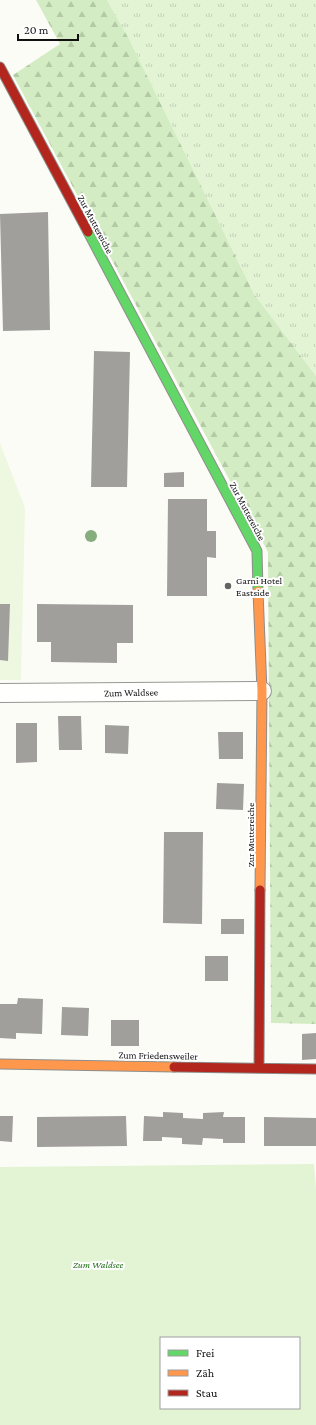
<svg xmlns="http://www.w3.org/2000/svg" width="316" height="1425" font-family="'Crimson Pro',serif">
<defs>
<pattern id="grass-tufts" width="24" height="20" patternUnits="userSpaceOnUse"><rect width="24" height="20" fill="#e3f4d5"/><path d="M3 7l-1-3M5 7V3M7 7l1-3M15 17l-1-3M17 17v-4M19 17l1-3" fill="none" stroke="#c2d0b6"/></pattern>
<pattern id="forest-firs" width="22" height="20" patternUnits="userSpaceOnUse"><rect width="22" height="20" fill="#d3ecc3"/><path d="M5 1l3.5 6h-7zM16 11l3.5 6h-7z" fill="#b4c9a6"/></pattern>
</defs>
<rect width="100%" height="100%" fill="#fcfcf7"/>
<path fill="url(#grass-tufts)" d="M107,0h209v376l-62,-82 -124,-253z"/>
<path fill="url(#forest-firs)" d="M36,0h71l23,41 124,253 62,82v648l-45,-1 -3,-471 -255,-477 47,-31z"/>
<path fill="#e3f4d5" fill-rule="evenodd" d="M314,1164l2,24v237h-316v-258zM161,1338h138v70h-138z"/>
<path fill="#eef7e0" d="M0,443l25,65 -4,172h-21z"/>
<path fill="#a09f9c" d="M48,212l2,118 -47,1 -3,-117z
M94,351l36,1 -3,135h-36z
M184,472v15h-20v-14z
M168,499h39v32h9v27l-9,-1v39h-40z
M0,604h10l-2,57 -8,-1z
M37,604l96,1v38h-16v20l-66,-1v-20h-14z
M58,716h23l1,34h-23z
M16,723h21v39l-21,1z
M105,725l24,1 -1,28 -23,-1z
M218,732h25v27h-24z
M217,783l27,1 -1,26 -27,-1z
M164,832h39l-1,92 -39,-1z
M221,919h23v15h-23z
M205,956h23v25h-23z
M18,998l25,1 -1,35 -26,-1v6l-16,-1v-34h17z
M62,1007l27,1 -1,28 -27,-1z
M111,1020h28v26h-28z
M316,1033v26l-14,1v-26z
M163,1112l20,1v5l20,1v-6l21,-1 -1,5h22v26h-22v-4l-20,-1 -1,7 -20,-1v-6l-20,-1v4h-19l1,-25 19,1z
M0,1116h13l-1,26 -12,-1z
M126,1116l1,30 -90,1v-30z
M264,1117l52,1v28h-52z"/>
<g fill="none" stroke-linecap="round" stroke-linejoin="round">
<defs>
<path id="street" d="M0,693l262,-2"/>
<path id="fast" d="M88,232l169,319 1,40"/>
<path id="slow" d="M258,591l4,100 -2,199
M0,1064l174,3"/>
<path id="jam" d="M0,67l88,165
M174,1067l142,2
M259,1067l1,-177"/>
</defs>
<use href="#street" stroke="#969694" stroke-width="20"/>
<use href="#fast" stroke="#8d8d8b" stroke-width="11"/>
<use href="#slow" stroke="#8d8d8b" stroke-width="11"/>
<use href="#jam" stroke="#8d8d8b" stroke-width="11"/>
<use href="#street" stroke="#fffffe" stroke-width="18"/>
<use href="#fast" stroke="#63d668" stroke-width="9"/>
<use href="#slow" stroke="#ff974d" stroke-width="9"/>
<use href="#jam" stroke="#b3261e" stroke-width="9"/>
</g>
<circle fill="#86ad7e" cx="91" cy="536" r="6"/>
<circle fill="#636361" stroke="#fff" stroke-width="1.5" cx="228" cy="586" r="4"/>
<g text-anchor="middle" stroke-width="4" stroke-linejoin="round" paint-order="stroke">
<g font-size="10" fill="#101010" stroke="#fff">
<text transform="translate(96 224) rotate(62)" y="4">Zur Muttereiche</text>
<text transform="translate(248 511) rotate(62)" y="4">Zur Muttereiche</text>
<text transform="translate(131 692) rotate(-1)" y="4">Zum Waldsee</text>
<text transform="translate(250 835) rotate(-90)" y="4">Zur Muttereiche</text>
<text transform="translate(158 1055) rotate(1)" y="4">Zum Friedensweiler</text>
</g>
<g font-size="10" fill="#101010" stroke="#fff" text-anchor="start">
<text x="236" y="584">Garni Hotel<tspan x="236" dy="12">Eastside</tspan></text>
</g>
<g font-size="10" font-style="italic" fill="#256d1b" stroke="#fff">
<text x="98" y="1268">Zum Waldsee</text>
</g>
</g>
<rect x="160" y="1337" width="140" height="72" fill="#ffffff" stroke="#9f9f9f"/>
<rect x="168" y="1350" width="20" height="6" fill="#63d668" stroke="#9f9f9f"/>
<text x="196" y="1357" font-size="12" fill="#101010">Frei</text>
<rect x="168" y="1370" width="20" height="6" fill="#ff974d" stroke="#9f9f9f"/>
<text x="196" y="1377" font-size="12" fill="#101010">Zäh</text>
<rect x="168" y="1390" width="20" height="6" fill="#b3261e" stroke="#9f9f9f"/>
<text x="196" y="1397" font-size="12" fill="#101010">Stau</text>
<path d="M18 34v6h60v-6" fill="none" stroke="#101010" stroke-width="2"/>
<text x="24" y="34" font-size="12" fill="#101010" stroke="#ffffff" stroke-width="3" paint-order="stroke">20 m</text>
</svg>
